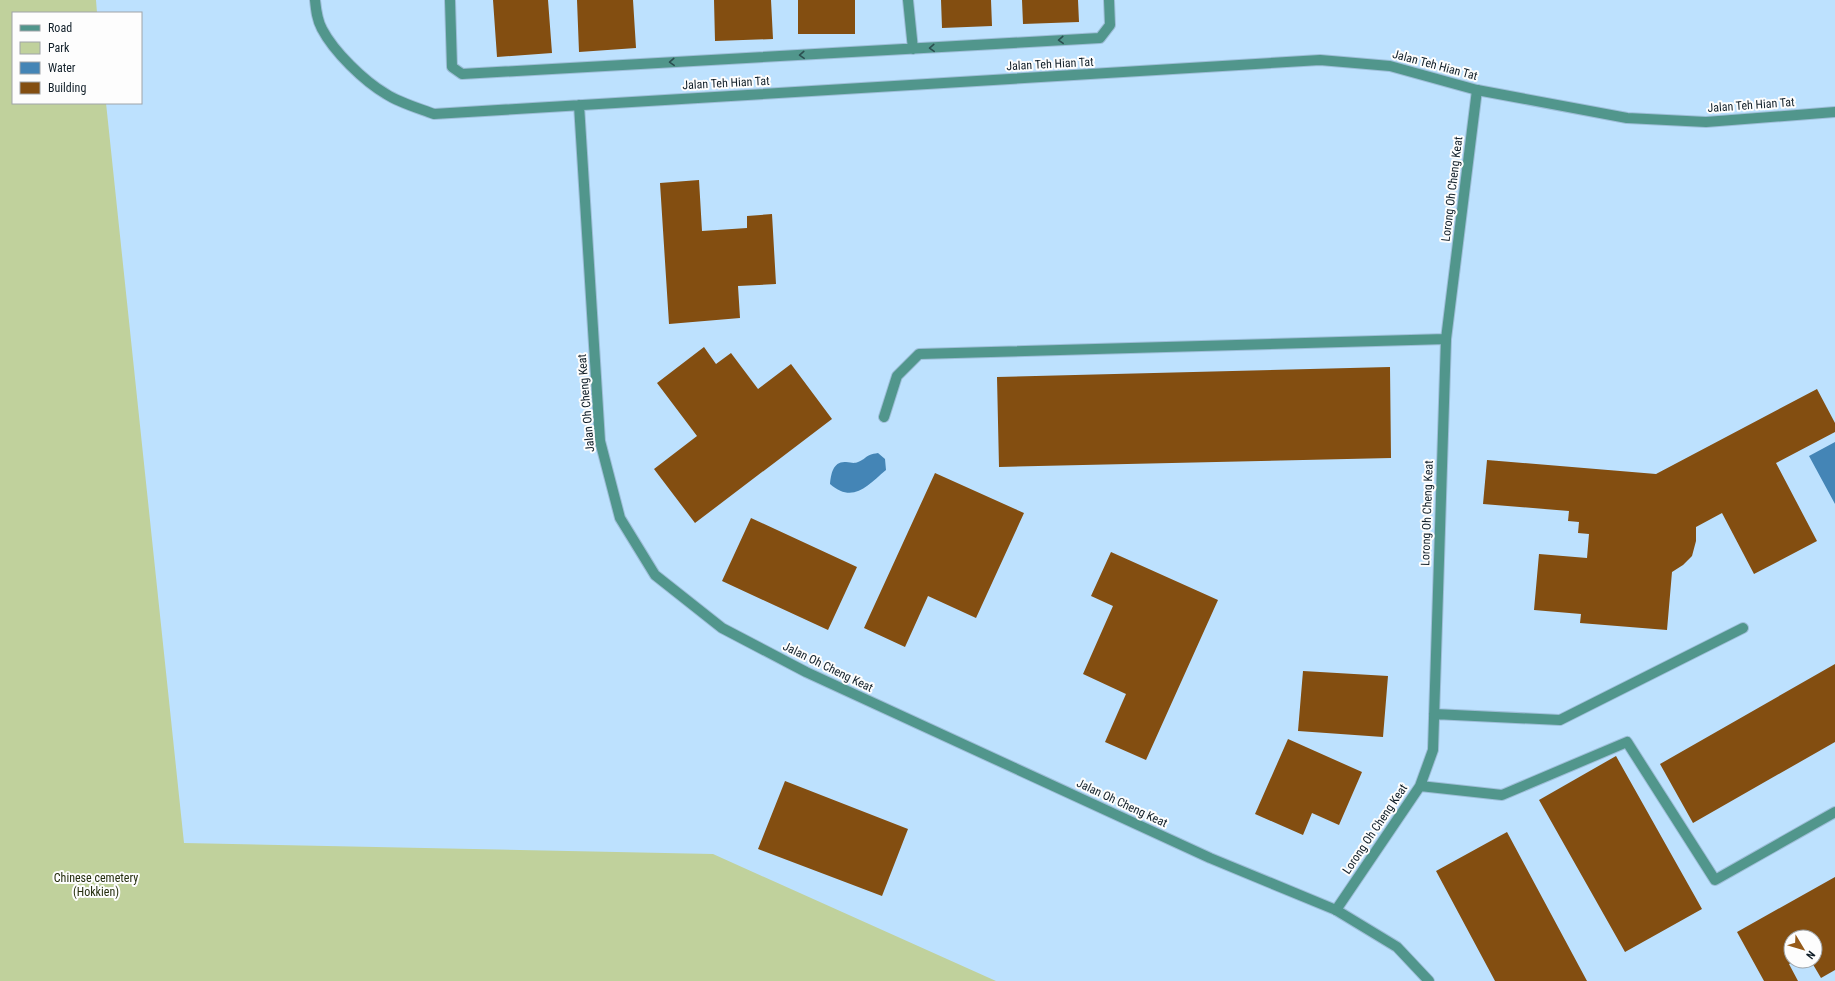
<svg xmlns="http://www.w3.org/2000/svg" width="1835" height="981" font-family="'Roboto Condensed',sans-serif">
<rect width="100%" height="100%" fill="#bde1fe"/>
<path fill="#c0d19c" d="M0,0h96l1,13h-84v90h93l78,740 529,11 283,127h-996z"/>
<path fill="#4485b6" d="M1835,442v62l-26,-48z
M878,453l7,6 1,11c-19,16 -33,34 -56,14 1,-10 3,-23 16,-22 5,0 7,2 12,0 10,-4 6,-7 20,-9z"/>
<path fill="#834e11" d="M493,0h55l4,53 -55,4z
M577,0h56l3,48 -57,4z
M714,0h57l2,39 -58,2z
M798,0h57v34h-57z
M941,0h50l1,26 -50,2z
M1022,0h56l1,22 -56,2z
M699,180l3,51 45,-3v-12l25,-2 4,70 -38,2 2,32 -71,6 -9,-141z
M704,347l12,17 15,-11 27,36 33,-25 41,55 -137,104 -41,-54 43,-33 -40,-53z
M1390,367l1,91 -392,9 -2,-90z
M1817,389l18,34v9l-59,31 41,78 -63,33 -32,-61 -26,14v14l-4,15 -9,9 -11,7 -5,58 -87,-7 1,-9 -47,-4 5,-56 48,4 2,-24 -11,-1 1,-11 -11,-1 1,-10 -86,-7 4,-44 169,14z
M935,473l89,40 -48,105 -48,-22 -23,51 -41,-19z
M751,518l106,49 -29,63 -106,-49z
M1111,552l107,48 -72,160 -41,-18 21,-48 -43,-20 30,-68 -22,-10z
M1835,664v78l-142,81 -33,-59z
M1303,671l85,5 -5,61 -85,-6z
M1288,739l74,33 -23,53 -27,-12 -9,22 -48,-21z
M1616,756l86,153 -77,43 -86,-152z
M785,781l123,48 -26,67 -124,-47z
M1507,832l80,149h-92l-59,-110z
M1835,877v93l-14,8 -10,-17h4v-24h-24v24h3l-5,3 9,17h-34l-27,-49z"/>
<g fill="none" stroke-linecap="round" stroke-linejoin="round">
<defs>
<path id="lane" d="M450,0l2,67 10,7 638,-36 10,-13 -1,-25
M908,0l5,49
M884,417l13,-41 22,-22 527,-15
M1434,714l126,6 183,-92
M1420,786l82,9 125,-53 88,138 120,-68
M1336,910l84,-124 13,-36 13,-411 31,-249"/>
<path id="street" d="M315,0c1,10 2,20 7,29 12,23 42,52 64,65 14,9 32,14 48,20l886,-54 70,6 87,24 150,28 79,4 129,-10
M579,105l21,336 20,77 35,57 67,53 84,44 404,186 126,52 61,37 32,34"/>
</defs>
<use href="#lane" stroke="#9ebed8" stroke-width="12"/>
<use href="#street" stroke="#9ebed8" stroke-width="12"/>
<use href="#lane" stroke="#51968c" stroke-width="10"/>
<use href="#street" stroke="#51968c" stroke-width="10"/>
</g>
<defs><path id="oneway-chevron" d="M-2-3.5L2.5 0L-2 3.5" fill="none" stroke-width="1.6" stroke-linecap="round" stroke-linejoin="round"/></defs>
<g stroke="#2b4f51">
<use href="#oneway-chevron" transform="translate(1061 40) rotate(177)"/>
<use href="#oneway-chevron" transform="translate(932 48) rotate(177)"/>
<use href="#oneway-chevron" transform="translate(802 55) rotate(177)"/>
<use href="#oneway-chevron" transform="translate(672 62) rotate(177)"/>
</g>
<g text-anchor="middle" stroke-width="4" stroke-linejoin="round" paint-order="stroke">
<g font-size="12" fill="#111f29" stroke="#fdfdfd">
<text transform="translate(1050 64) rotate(-3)" y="4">Jalan Teh Hian Tat</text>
<text transform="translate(1435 65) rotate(15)" y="4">Jalan Teh Hian Tat</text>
<text transform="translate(726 83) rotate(-3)" y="4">Jalan Teh Hian Tat</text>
<text transform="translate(1751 105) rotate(-4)" y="4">Jalan Teh Hian Tat</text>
<text transform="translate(1452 189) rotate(-83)" y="4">Lorong Oh Cheng Keat</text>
<text transform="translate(586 403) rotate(-95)" y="4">Jalan Oh Cheng Keat</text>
<text transform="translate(1427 513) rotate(-88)" y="4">Lorong Oh Cheng Keat</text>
<text transform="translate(828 667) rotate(26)" y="4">Jalan Oh Cheng Keat</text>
<text transform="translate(1122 803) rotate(25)" y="4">Jalan Oh Cheng Keat</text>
<text transform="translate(1375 829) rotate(-56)" y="4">Lorong Oh Cheng Keat</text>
</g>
<g font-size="12" fill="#252e0e" stroke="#fdfdfd">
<text x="96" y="882">Chinese cemetery<tspan x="96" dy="14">(Hokkien)</tspan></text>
</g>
</g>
<rect x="12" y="12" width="130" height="92" fill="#fdfdfd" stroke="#9fa4a8"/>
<rect x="20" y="25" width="20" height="6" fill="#51968c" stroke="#9fa4a8"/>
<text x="48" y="32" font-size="12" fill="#111f29">Road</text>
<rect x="20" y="42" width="20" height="12" fill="#c0d19c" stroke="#9fa4a8"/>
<text x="48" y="52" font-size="12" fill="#111f29">Park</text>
<rect x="20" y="62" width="20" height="12" fill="#4485b6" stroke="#9fa4a8"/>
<text x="48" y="72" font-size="12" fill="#111f29">Water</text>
<rect x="20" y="82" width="20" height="12" fill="#834e11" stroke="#9fa4a8"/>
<text x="48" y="92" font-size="12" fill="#111f29">Building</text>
<g transform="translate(1803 949) rotate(128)"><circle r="19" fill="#fdfdfd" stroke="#9fa4a8"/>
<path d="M0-3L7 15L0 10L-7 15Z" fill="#955a19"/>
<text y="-6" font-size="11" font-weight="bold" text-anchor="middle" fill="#111f29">N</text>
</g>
</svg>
